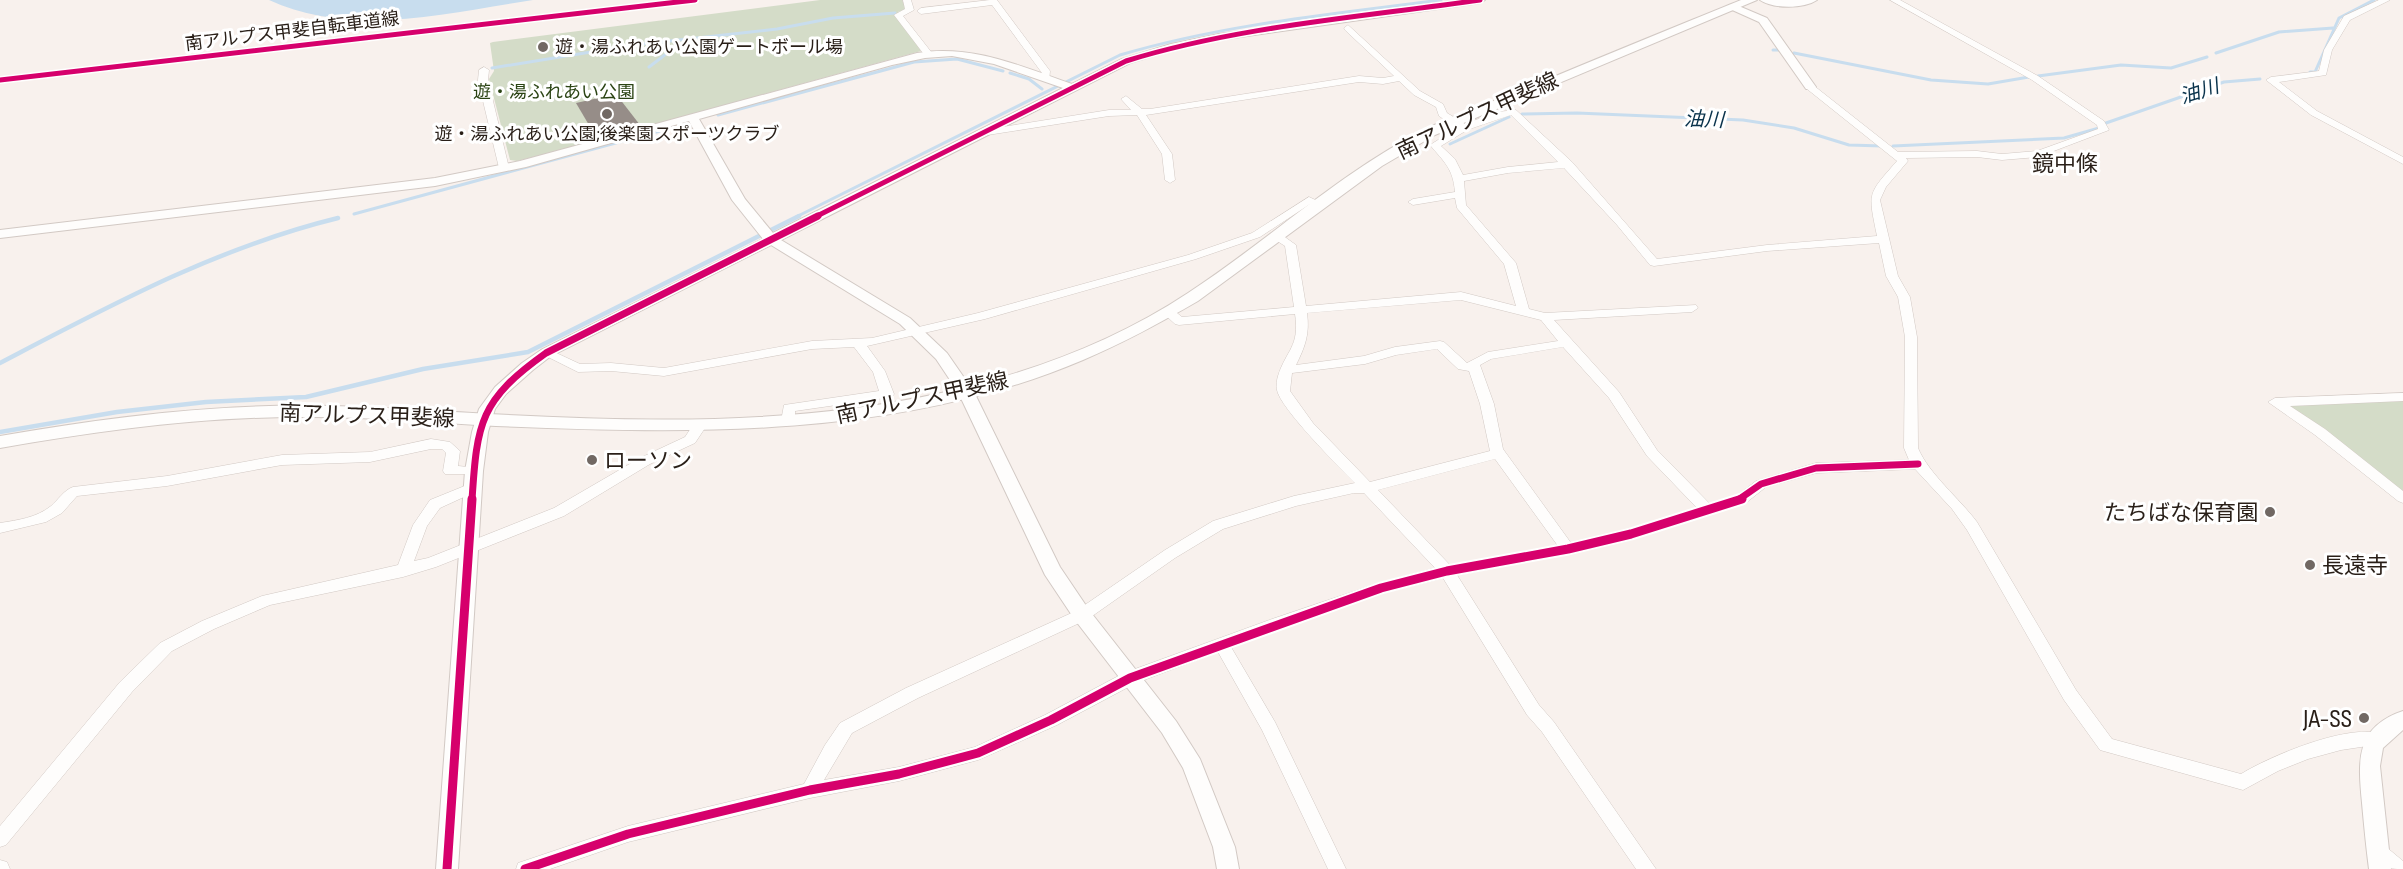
<svg xmlns="http://www.w3.org/2000/svg" width="2403" height="869" font-family="'Sofia Sans Condensed','Noto Sans JP',sans-serif">
<rect width="100%" height="100%" fill="#f8f1ed"/>
<path fill="#d4dcc8" d="M820,0h82l5,9 -9,3 23,39 -360,99 -44,11 -7,-1 -21,-81 5,-8 -4,-28 3,-1z
M2403,397v101l-120,-96z"/>
<path fill="#c8ddee" d="M269,0h264c-86,13 -181,38 -264,0z"/>
<g fill="none" stroke-linecap="round" stroke-linejoin="round">
<path stroke="#c8ddee" stroke-width="3" d="M1773,50h6
M1794,53l137,27 57,4 41,-7
M2216,53l63,-21 54,-4
M649,67l25,-19
M492,68l142,-23 143,-16 56,-11 62,-5
M2310,72h5l24,-54 35,-18
M1010,73l19,6 13,10
M2038,76l83,-11 50,3 36,-11
M1522,114l55,-1 166,7 51,8 55,17 33,1
M718,115l196,-53 43,-3 46,12
M2106,123l118,-41 36,-3
M1450,144l59,-27
M1893,146l171,-8 35,-10
M354,214l317,-86
M796,217l324,-162c105,-31 213,-41 321,-55"/>
<path stroke="#c8ddee" stroke-width="4.5" d="M0,363c111,-58 216,-115 338,-145
M0,432l117,-20 89,-10 100,-5 117,-28 105,-17 271,-136"/>
</g>
<path fill="#968d88" d="M616,94l24,31 -44,12 -20,-34z"/>
<g fill="none" stroke-linecap="round" stroke-linejoin="round">
<defs>
<path id="minor" d="M903,0h8l3,10 -11,6 29,37v4h-6l-32,-42 11,-6z
M990,0h7l53,71 -1,10h-6l-1,-8 -50,-68 -71,9 -4,-3 4,-3z
M1890,0h10l138,76 66,45 5,9 -71,27 -36,3 -25,-3 -71,1 2,3 -22,26 -6,13 18,76 12,21 7,40 1,111c11,26 41,50 59,74l99,168 36,49 129,35c29,-18 108,-51 140,-40l3,5 -3,5 -40,6 -33,9 -30,12 -35,19 -143,-40 -36,-50 -97,-170 -15,-21 -37,-40 -99,4 -50,14 -19,15 -116,37 -63,15 -111,21 82,130 15,17 102,147h-20l-94,-137 -15,-17 -84,-137 -60,15 -152,54 44,75 71,147h-18l-66,-139 -44,-78 -82,31 -79,42 -79,35 -79,21 -89,17 -182,44 -78,27h-34l2,-6 110,-37 176,-42 21,-39 15,-22 66,-35 170,-77 89,-61 48,-29 81,-25 61,-13c-16,-16 -75,-75 -78,-93 -1,-4 0,-11 1,-14 8,-26 22,-29 17,-62l-116,11 -4,-1 -13,-12 2,-3h8l10,8 112,-10 -9,-61 -11,-7v-4h8l14,10 10,61 155,-14 55,14 -12,-42 -47,-56 -2,-10 -42,7 -5,-3 5,-3 42,-7c-2,-24 -11,-30 -25,-47l27,-17 -18,-12 -3,-9 -22,-12 -15,-14 -16,3 -24,-2 -213,33 26,39 3,26 -5,3 -5,-3 -3,-26 -25,-39 -28,1 -128,20 -5,-3 1,-2 132,-21h22l-10,-11 5,-3 16,13h8l209,-33 24,2 11,-2 -49,-46 -1,-2 4,-3 72,66 23,13 4,9 18,11 32,-12 19,-2 56,52 85,97 110,-14 110,-9c-9,-44 -10,-41 20,-75l-90,-72v-4h6l85,67 79,-1 25,3 35,-3 61,-22 -1,-4 -65,-45zM1511,115l47,47 -50,5 -45,8 -8,-16 -14,-13 26,-16zM1564,168l53,57 33,40 4,1 113,-15 112,-8 7,33 12,21 7,40 -1,111 5,12 -93,3 -60,18 -19,15 -27,8 -53,-54 -38,-58 -65,-72 138,-8 6,-4 -2,-3 -151,8 -16,-4 -13,-46 -50,-58 -2,-24 44,-8zM1461,300l80,20 17,21 -70,11 -21,11 -23,-21 -4,-1 -45,6 -31,9 -68,9c9,-18 14,-31 11,-52zM1563,347l46,51 38,58 50,52 -67,21 -59,14 -68,-94 -9,-45 -14,-39 11,-6zM1437,349l21,20 11,2 11,33 10,47 -120,31 -57,-59 -23,-32 2,-18 73,-9 31,-9zM1495,459l63,87 -108,19 -72,-75zM1354,493h10l71,75 -59,16 -101,34 -151,55 -79,42 -70,32 -76,20 -75,13 28,-47 66,-35 170,-79 87,-61 48,-29 73,-23z
M2379,0h11l-40,20 -18,30 -6,25 -47,7 38,29 86,46v7l-92,-49 -45,-35 5,-3 48,-6 5,-21 20,-34z
M484,67l5,3 -1,10 21,88 -5,3 -5,-3 -21,-88 1,-10z
M1309,197l17,8 -5,3 -11,-4 -50,33 -64,22 -211,60 -118,27 18,25 9,23 -2,3 -97,14v10l-7,4 -7,-4 3,-16 95,-14 -6,-19 -19,-25 -42,2 -148,27 -53,-5 -33,1 -38,-19 2,-3h8l30,14 31,-1 53,5 148,-27 60,-3 106,-25 210,-58 64,-22z
M2403,393v8l-113,5 35,23 78,62v12l-5,-2 -83,-66 -47,-33 7,-4z
M700,421l7,4 -12,18 -45,21 -86,52 -128,51 -33,10 -133,28 -56,24 -42,22 -40,41 -126,153 -6,2v-21l120,-144 40,-39 42,-22 60,-25 136,-31 15,-40 17,-25 37,-15h10l2,3 -2,3 -37,17 -13,18 -13,35 14,-3 126,-50 86,-50 45,-21 10,-15z
M431,439l19,3 10,9 -2,15 21,2 2,3 -2,3h-34l-2,-3 3,-18 -4,-4h-11l-61,13 -88,3 -115,21 -90,10 -15,17 -16,9 -46,11v-10c18,-3 36,-5 51,-17 7,-6 13,-16 22,-19l94,-11 115,-21 88,-3z
M2378,844l7,2 18,15v8c-15,0 -27,-2 -34,-17l2,-6z
M0,860l7,2 3,7h-10z"/>
<path id="tertiary" d="M1458,0h27l-5,3 -261,37 -46,10 -43,13 -349,177 129,78 37,35 27,39 86,175 29,43 87,111 24,38 35,88 4,22h-22l-4,-22 -30,-79 -21,-35 -87,-113 -30,-45 -87,-183 -22,-33 -36,-35 -129,-79 -220,111 -18,14 -27,24 -11,15 -7,23 -5,39 -25,398h-22l29,-398 7,-39 7,-23 16,-22 27,-24 19,-13 222,-111 -31,-39 -43,-79 -163,46 -91,19 -435,52v-8l435,-52 85,-17 397,-108c55,-9 103,13 155,31l50,-25 49,-15 48,-10zM952,56l42,8 69,24 -290,145 -28,-34 -46,-80 193,-54 33,-7z
M1760,0h57c-13,9 -44,9 -57,0z
M1734,4l33,14 49,69 -2,2h-8l-47,-67 -29,-13 -1,-2z
M2403,711v19l-20,18 -3,18 11,103h-22c-3,-22 -5,-44 -7,-66 -4,-42 -7,-76 41,-92z"/>
<path id="secondary" d="M1741,0h16l-322,135 -53,31 -184,135c-38,22 -75,42 -115,59 -186,79 -390,74 -587,66 -62,-3 -123,-9 -185,-9 -104,-1 -208,13 -311,31v-12c109,-19 220,-33 331,-30 53,1 105,5 158,8 151,8 302,12 452,-21 86,-19 173,-51 247,-100 80,-52 151,-120 236,-163 33,-17 69,-28 103,-42 71,-30 143,-59 214,-88z"/>
</defs>
<use href="#minor" stroke="#d2c9c4" stroke-width="1"/>
<use href="#tertiary" stroke="#d2c9c4" stroke-width="2"/>
<use href="#secondary" stroke="#d2c9c4" stroke-width="2"/>
<use href="#minor" fill="#fefdfc" fill-rule="evenodd"/>
<use href="#tertiary" fill="#fefdfc" fill-rule="evenodd"/>
<use href="#secondary" fill="#fefdfc" fill-rule="evenodd"/>
<defs>
<path id="cycleway-far2" d="M0,80l695,-80
M815,217l311,-156c113,-35 237,-44 354,-61"/>
<path id="cycleway-far1" d="M472,500c5,-78 8,-100 74,-147l272,-137
M1738,500l23,-16 55,-16 102,-4"/>
<path id="cycleway" d="M447,869l25,-370
M525,869l103,-35 182,-44 89,-16 79,-21 73,-33 79,-42 251,-90 66,-17 121,-22 63,-15 111,-35"/>
</defs>
<use href="#cycleway-far2" stroke="#fff" stroke-width="8"/>
<use href="#cycleway-far1" stroke="#fff" stroke-width="10"/>
<use href="#cycleway" stroke="#fff" stroke-width="13"/>
<use href="#cycleway-far2" stroke="#d6006c" stroke-width="5"/>
<use href="#cycleway-far1" stroke="#d6006c" stroke-width="7"/>
<use href="#cycleway" stroke="#d6006c" stroke-width="9"/>
</g>
<g fill="#716863" stroke="#fff" stroke-width="2">
<circle cx="543" cy="47" r="6"/>
<circle cx="607" cy="114" r="6"/>
<circle cx="592" cy="460" r="6"/>
<circle cx="2270" cy="512" r="6"/>
<circle cx="2310" cy="565" r="6"/>
<circle cx="2364" cy="718" r="6"/>
</g>
<g text-anchor="middle" stroke-width="6" stroke-linejoin="round" paint-order="stroke">
<g font-size="18" fill="#291f18" stroke="#fff">
<text transform="translate(292 31) rotate(-7)" y="6">南アルプス甲斐自転車道線</text>
</g>
<g font-size="18" fill="#291f18" stroke="#fff" text-anchor="start">
<text x="555" y="53">遊・湯ふれあい公園ゲートボール場</text>
<text x="607" y="140" text-anchor="middle">遊・湯ふれあい公園;後楽園スポーツクラブ</text>
</g>
<g font-size="18" fill="#2b4414" stroke="#fff">
<text x="554" y="98">遊・湯ふれあい公園</text>
</g>
<g font-size="20" font-style="italic" fill="#0a334c" stroke="#fff">
<text transform="translate(2199 91) rotate(-18)" y="7">油川</text>
<text transform="translate(1704 119) rotate(2)" y="7">油川</text>
</g>
<g font-size="22" fill="#291f18" stroke="#fff">
<text transform="translate(1477 115) rotate(-25)" y="8">南アルプス甲斐線</text>
<text transform="translate(922 397) rotate(-12)" y="8">南アルプス甲斐線</text>
<text transform="translate(367 415) rotate(2)" y="8">南アルプス甲斐線</text>
</g>
<g font-size="22" fill="#291f18" stroke="#fff">
<text x="2065" y="171">鏡中條</text>
</g>
<g font-size="22" fill="#291f18" stroke="#fff" text-anchor="start">
<text x="604" y="468">ローソン</text>
<text x="2258" y="520" text-anchor="end">たちばな保育園</text>
<text x="2322" y="573">長遠寺</text>
</g>
<g font-size="27" fill="#291f18" stroke="#fff" text-anchor="end">
<text x="2352" y="727">JA-SS</text>
</g>
</g>
</svg>
